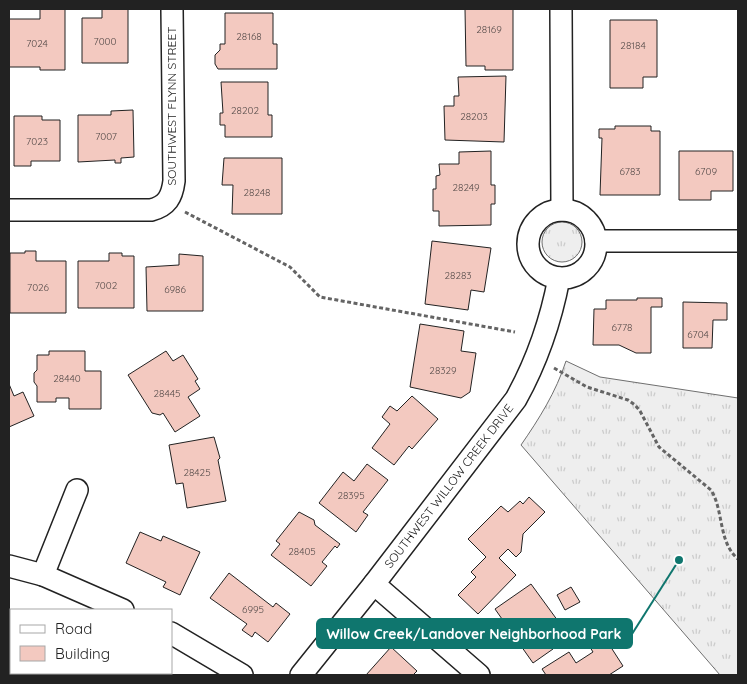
<svg xmlns="http://www.w3.org/2000/svg" width="747" height="684" font-family="Quicksand,sans-serif">
<defs>
<pattern id="grass-tufts" width="24" height="20" patternUnits="userSpaceOnUse" patternTransform="scale(1.25)"><rect width="24" height="20" fill="#eee"/><path d="M3 7l-1-3M5 7V3M7 7l1-3M15 17l-1-3M17 17v-4M19 17l1-3" fill="none" stroke="#ccc"/></pattern>
</defs>
<rect width="100%" height="100%" fill="#fff"/>
<path fill="url(#grass-tufts)" stroke="#6f6f6f" d="M542 242a20 20 0 1 1 40 0a20 20 0 1 1-40 0Z
M566,361l34,16 138,21v277h-18l-199,-230c18,-26 35,-53 45,-84z"/>
<path fill="#f3c9c0" stroke="#222" d="M40,9h25v61h-25v-3h-31v-48h31z
M102,9h26v54h-46v-45h20z
M465,9h48v61h-28v-4h-19z
M225,13h48v31h4v25h-59l-3,-5v-9l5,-5v-6h5z
M610,20h47v57h-14v11h-33z
M506,76l-2,66 -59,-2 -1,-34h10v-10h5l-1,-19z
M221,82h47v33h4v22h-47v-12h-5v-12h3z
M133,110l1,47 -13,1v5h-6v-3l-37,2v-47h33v-4z
M14,116h28v4h18v41h-29v5h-17z
M615,126h36v5h9v64h-60l2,-57h-3v-9h16z
M491,151v34h4v19h-4v21l-52,1v-15h-6v-22h3v-13l4,-1 -1,-11h20v-12z
M679,151h54v40h-22v9h-32z
M224,158h58v56h-50l1,-29h-11z
M432,241l59,7 -7,44 -13,-2 -3,20 -43,-6z
M25,251h11v10h30v52h-56v-60h15z
M109,253h13v3h12v52h-56v-47h31z
M179,254l24,2v55h-56l-1,-44 33,-2z
M637,298h25v9h-11v46h-15l-17,-8h-26l1,-36h12v-9h31z
M683,302l44,1v17h-14l-1,28h-29z
M420,324l44,7 -3,20 15,2 -6,39 -9,6 -51,-11z
M49,351h36v20h16v38h-32v-11h-13v4h-19v-16l-3,-4v-9l3,-3v-15h12z
M166,351l7,10 10,-6 15,24 -3,2 5,8 -12,8 12,19 -25,16 -12,-19 -3,2 -8,-2 -24,-38z
M9,384l5,12 9,-4 11,24 -25,11z
M412,396l26,23 -26,30 -3,-3 -15,19 -22,-17 18,-24 -8,-7 8,-11 7,5z
M214,437l6,21 -2,2 8,41 -39,7 -4,-25 -7,1 -7,-39z
M367,464l21,16 -25,32 5,3 -12,17 -37,-29 24,-31 11,9z
M529,497l16,15 -22,22 -2,18 -5,5 -8,-8 -9,9 17,17 -38,39 -20,-19 18,-18 -5,-5 15,-15 -18,-18 33,-33 7,6 12,-11 3,3z
M299,512l15,8 1,5 25,19 -3,4 -2,-2 -13,16 5,4 -16,20 -40,-31 9,-11 -4,-3z
M140,532l21,9 2,-5 37,16 -20,43 -17,-8 3,-5 -40,-19z
M229,573l44,34 3,-4 14,11 -22,28 -13,-10 -3,5 -10,-7 5,-6 -37,-26z
M531,584l35,48 -16,12 3,5 -20,14 -38,-54z
M571,587l9,15 -15,8 -8,-15z
M10,616h1v31l-2,-1z
M594,621l29,45 -14,9h-63l-4,-6 27,-17 7,11 17,-11 -13,-21z
M391,647l26,24 -4,4h-47z
M11,650v20l-2,-1z
M15,673h33l-1,2h-33z
M74,673h64l-1,2h-64z"/>
<g fill="none" stroke-linecap="round" stroke-linejoin="round">
<defs>
<g id="minor">
<path d="M561,9l1,201"/>
<path d="M9,210h142c16,-4 21,-13 23,-29l-2,-172"/>
<circle cx="562" cy="244" r="34"/>
<path d="M596,241h142"/>
<path d="M9,566l34,9 80,35"/>
<path d="M43,575l34,-85"/>
<path d="M374,584l105,91"/>
<path d="M171,633l71,42"/>
<path id="s1" d="M301,675l73,-91 142,-185c21,-38 35,-79 43,-121"/>
</g>
</defs>
<use href="#minor" stroke="#222" stroke-width="24"/>
<path stroke="#646464" stroke-width="3" stroke-dasharray="4 2.5" stroke-linecap="butt" d="M185,212l105,55 30,30 195,35
M554,368l33,19 41,13 7,5 5,6 19,36 52,43c13,21 7,52 27,69"/>
<use href="#minor" stroke="#fff" stroke-width="21"/>
</g>
<g text-anchor="middle" stroke-width="4" stroke-linejoin="round" paint-order="stroke">
<g font-size="10" fill="#564c4a">
<text x="489" y="33">28169</text>
<text x="249" y="40">28168</text>
<text x="105" y="45">7000</text>
<text x="37" y="47">7024</text>
<text x="633" y="49">28184</text>
<text x="245" y="114">28202</text>
<text x="474" y="120">28203</text>
<text x="106" y="140">7007</text>
<text x="37" y="145">7023</text>
<text x="630" y="175">6783</text>
<text x="706" y="175">6709</text>
<text x="466" y="191">28249</text>
<text x="257" y="196">28248</text>
<text x="458" y="279">28283</text>
<text x="106" y="289">7002</text>
<text x="38" y="291">7026</text>
<text x="175" y="293">6986</text>
<text x="622" y="331">6778</text>
<text x="698" y="338">6704</text>
<text x="443" y="374">28329</text>
<text x="67" y="382">28440</text>
<text x="167" y="397">28445</text>
<text x="197" y="476">28425</text>
<text x="351" y="499">28395</text>
<text x="302" y="555">28405</text>
<text x="253" y="613">6995</text>
</g>
<g font-size="12" fill="#222" stroke="#fff">
<text transform="translate(172 106) rotate(-90)" y="4">SOUTHWEST FLYNN STREET</text>
<text dy="4" stroke="none"><textPath href="#s1" startOffset="240">SOUTHWEST WILLOW CREEK DRIVE</textPath></text>
</g>
</g>
<path fill="none" stroke="#0f766e" stroke-width="2" d="M679 560L632 634"/>
<circle fill="#0f766e" stroke="#fff" stroke-width="2" cx="679" cy="560" r="5"/>
<rect fill="#0f766e" stroke="#0f766e" stroke-width="2" x="317" y="619" width="315" height="29" rx="5"/>
<g font-size="14" text-anchor="middle" font-weight="bold" fill="#fff">
<text x="474" y="639">Willow Creek/Landover Neighborhood Park</text>
</g>
<rect width="747" height="684" fill="none" stroke="#222222" stroke-width="20"/>
<rect x="10" y="609" width="162" height="65" fill="#ffffff" stroke="#a7a7a7"/>
<rect x="20" y="625" width="25" height="8" fill="#ffffff" stroke="#a7a7a7"/>
<text x="55" y="634" font-size="15" fill="#222222">Road</text>
<rect x="20" y="646" width="25" height="15" fill="#f3c9c0" stroke="#a7a7a7"/>
<text x="55" y="659" font-size="15" fill="#222222">Building</text>
</svg>
